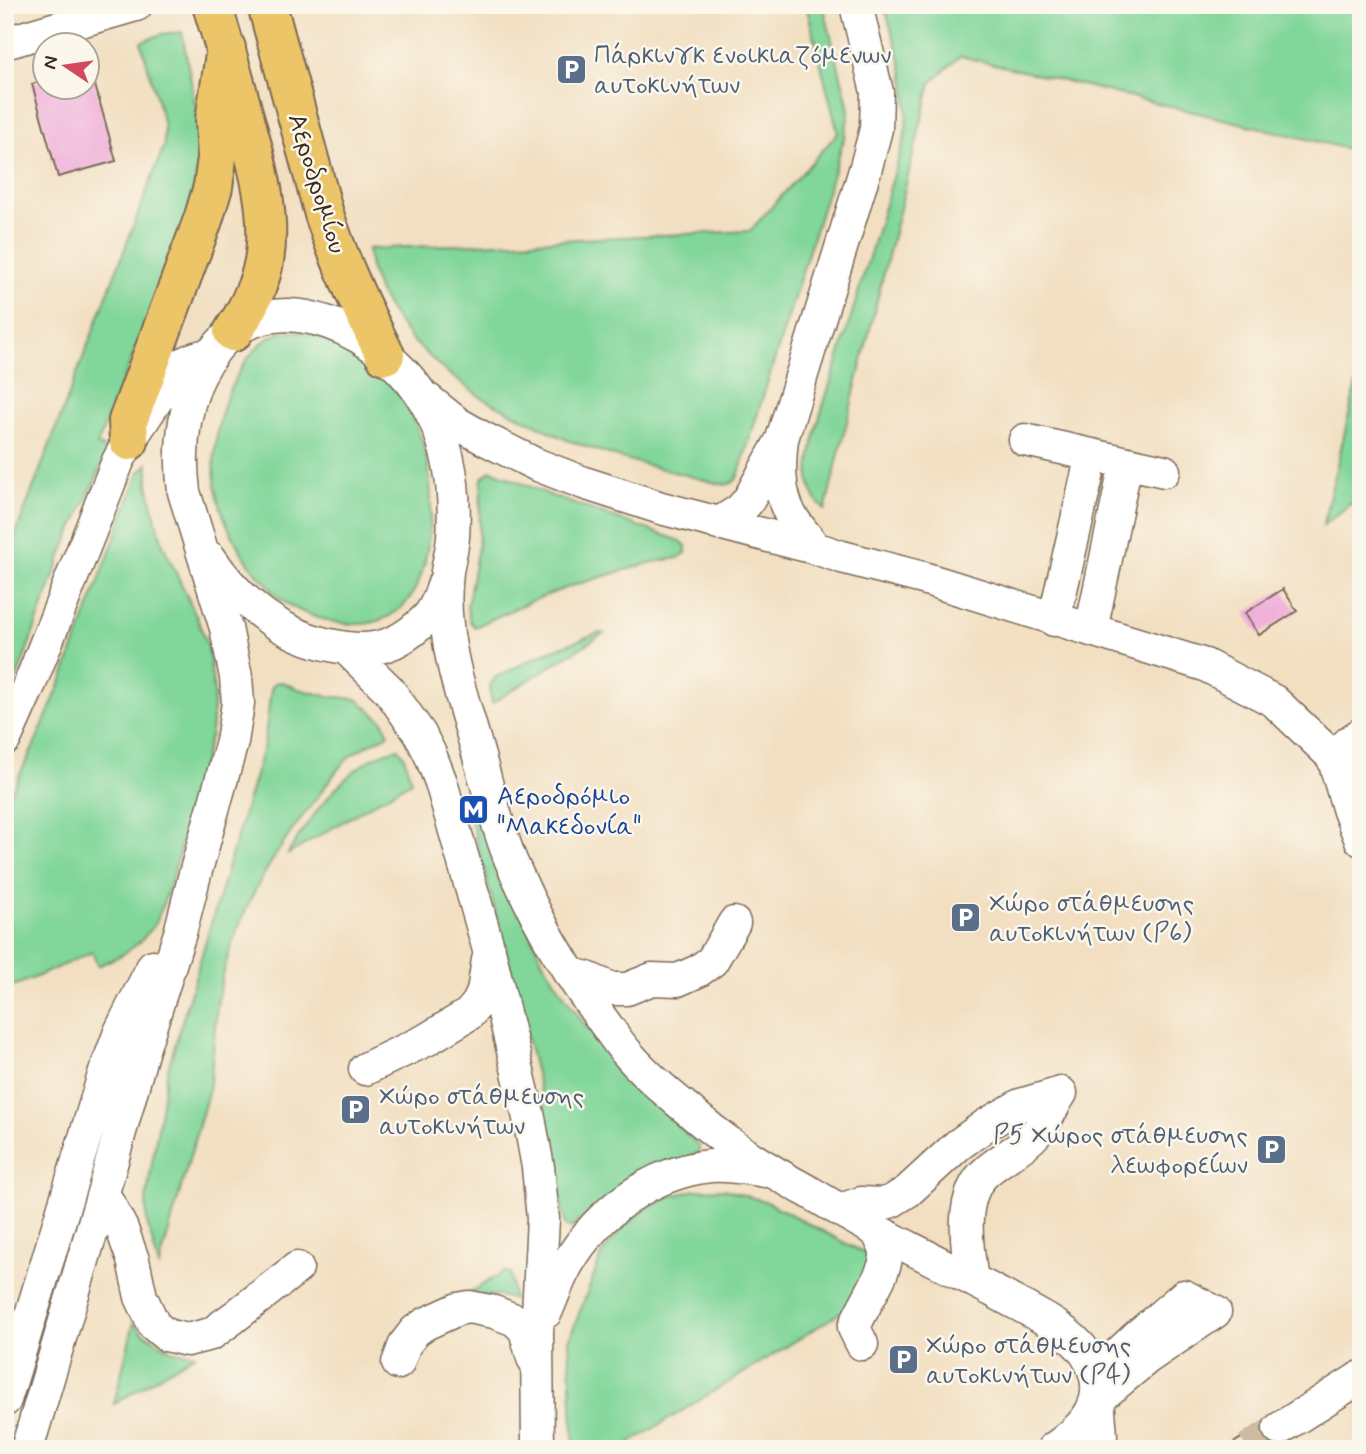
<svg xmlns="http://www.w3.org/2000/svg" width="1366" height="1454" font-family="Mynerve,sans-serif">
<rect width="100%" height="100%" fill="#fbf7ec"/>
<filter id="ink" filterUnits="userSpaceOnUse"><feTurbulence type="fractalNoise" baseFrequency=".0143" numOctaves="2"/><feDisplacementMap in="SourceGraphic" scale="14" xChannelSelector="R" yChannelSelector="G"/><feConvolveMatrix kernelMatrix="1 2 1 2 8 2 1 2 1" color-interpolation-filters="sRGB"/></filter>
<filter id="wash" filterUnits="userSpaceOnUse"><feTurbulence type="fractalNoise" baseFrequency=".00686" numOctaves="4" result="noise"/><feDisplacementMap in="SourceGraphic" scale="28" xChannelSelector="R" yChannelSelector="G"/><feGaussianBlur stdDeviation="1.57" result="paint"/><feColorMatrix in="noise" values="0 0 0 0 0 0 0 0 0 0 0 0 0 0 0 0 0 1.4 0 .05"/><feComposite in="paint" operator="in"/></filter>
<g filter="url(#wash)">
<rect width="100%" height="100%" fill="#f2dfc1"/>
<path fill="#81d69a" stroke="#5e805c" stroke-width="2" d="M806,5h17l24,95 2,12 -4,23 -106,338c-4,12 -11,13 -23,10l-92,-24 -57,-19 -85,-42 -37,-27 -36,-34 -19,-26 -12,-21 -8,-23 -2,-18 382,-18 88,-98z
M884,5h477v147l-401,-96 -29,27 -106,427c-10,-9 -15,-20 -16,-33 0,-35 19,-86 30,-120 22,-72 44,-144 65,-216 10,-50 -6,-88 -20,-136z
M182,32l17,93 -1,42 -12,57 -89,221 12,5 -45,98 -45,124 -14,31v-141l159,-416v-21l-23,-83 21,-8z
M293,331c18,2 33,9 50,17 73,35 95,112 86,188 -3,24 -8,51 -25,69 -20,19 -42,22 -69,17 -19,-4 -42,-12 -57,-25 -4,-3 -7,-8 -10,-12 -5,-6 -11,-10 -15,-16 -17,-23 -32,-52 -37,-81 -6,-35 4,-83 21,-113 10,-16 22,-34 40,-41 5,-2 11,-2 16,-3z
M1361,363v133l-38,29z
M148,464v20l8,37 7,24 34,73 11,29 6,46 -3,40 -39,146 -16,44 -16,19 -18,13 -24,11 -6,-14 -56,25 -31,12v-185l28,-56 29,-68 77,-207z
M491,470l61,26 129,45 5,5v7l-8,5 -25,4 -82,24 -42,16 -54,25 -5,-5 -3,-15 11,-60 4,-69z
M598,633h6l-112,70c-2,-11 -5,-17 4,-26l49,-24z
M282,682l16,7 29,7 30,3 26,22 6,13c-12,7 -31,15 -41,24 -11,10 -21,27 -30,38 -45,58 -78,109 -96,182 -9,36 -7,75 -13,111l-50,177 -12,-43 -1,-23 21,-128 97,-327 7,-56 3,-6z
M398,748l6,8 7,25 -124,74c20,-33 52,-78 86,-97 8,-4 17,-7 25,-10z
M475,806l68,156 23,36 36,50 27,31 70,67v6l-90,47 -36,28 -4,1 -4,-3 -21,-119 -41,-166 -35,-131z
M724,1189l43,13 105,55 -25,49 -3,4 -26,17 -198,122h-46l-5,-109 34,-88 17,-21 17,-16 19,-11 13,-7 26,-7z
M505,1271l6,4 2,24 -14,-3 -31,-2z
M134,1322l8,10 31,19 22,3 -81,50z"/>
<g id="blocks">
<path fill="#efa9d8" d="M90,67l26,94 -58,16 -26,-93 14,-4v8h42v-20z
M1283,589l14,22 -38,24 -14,-22z
M1273,1418l18,31h-67z"/>
</g>
</g>
<g filter="url(#ink)">
<use href="#blocks" fill-opacity="0" stroke="#7b6957" stroke-width="2"/>
<g fill="none" stroke-linecap="round" stroke-linejoin="round">
<path stroke="#cdbba0" stroke-width="32" stroke-dasharray="32 16" stroke-linecap="butt" d="M1248,1449l31,-20"/>
<defs>
<path id="minor" d="M5,43l131,-38
M427,399l30,24 26,15 52,26 49,19 77,25 154,40 27,9 81,21 282,87 69,36 59,56 28,36
M1025,440l139,31
M718,524l22,-14 8,-9 32,-58
M815,548c-8,-11 -17,-21 -24,-32 -13,-24 -12,-51 -9,-77l84,-272 10,-38 1,-37 -21,-87
M210,558c29,44 73,79 125,88 29,6 53,4 77,-15 6,-5 14,-11 19,-18 6,-9 10,-20 13,-30
M1054,620l38,-165
M1091,630l35,-167
M346,648l43,42 31,44 10,20 11,28 48,168 40,168 9,49 5,52 -6,114 1,116
M1361,734l-9,6 -19,17 16,54 12,29
M5,739l26,-58 87,-220 11,-20 48,-72c11,-10 21,-12 35,-15
M569,973l18,5 25,11h15l25,-10 26,1 20,-9 14,-10 22,-38
M365,1069l61,-29 43,-26 9,-11 5,-11 5,-32
M103,1193l19,36 11,31 8,37 13,28 12,10 21,5 24,-6 22,-16 64,-50
M840,1210l21,-7 22,1 9,-3 16,-10 50,-46 28,-20 34,-20 41,-12
M972,1280c-5,-32 -14,-85 15,-109 16,-14 37,-23 51,-40 9,-11 15,-26 23,-38
M546,1312c7,-16 13,-34 22,-49 30,-51 83,-91 143,-97 18,-1 36,2 54,5
M862,1344l-8,-16c7,-20 31,-53 32,-71 1,-8 -6,-18 -9,-26
M398,1363l7,-19 10,-13 10,-7 33,-15 11,-2 25,5 21,8 10,10 8,28
M1096,1375l39,-37 49,-42 31,16 -68,46 -49,41
M1098,1399l3,36 -3,14
M5,1400l99,-325 16,-43 33,-66
M1279,1429l82,-52
M27,1449l76,-256 39,-140 38,-120 15,-59 37,-132 6,-39 -2,-26 -10,-49 -42,-136c-6,-47 0,-97 27,-137 59,-84 180,-20 218,53 21,39 27,85 24,129 -1,12 -4,23 -6,35 -2,17 -2,36 0,53 4,42 18,81 29,121 10,34 18,69 30,102 4,12 9,22 14,33 22,49 49,94 81,137 9,12 17,25 27,36 17,20 38,38 58,54 16,14 32,27 49,39 24,17 50,32 76,46 23,14 46,27 70,40 39,20 79,40 118,61 28,16 69,33 87,60 27,42 2,71 -33,95"/>
<path id="major" d="M212,5c11,35 21,69 30,104 14,50 34,113 19,165 -6,21 -16,40 -28,58
M267,5l57,209c16,49 38,95 61,141
M129,441l-1,-20 75,-201 10,-33 4,-29 -2,-38 11,-72"/>
</defs>
<use href="#minor" stroke="#7b6957" stroke-width="35"/>
<use href="#major" stroke="#7b6957" stroke-width="42"/>
<use href="#minor" stroke="#fff" stroke-width="32"/>
<use href="#major" stroke="#edc569" stroke-width="38"/>
</g>
</g>
<defs>
<symbol id="parking-square" viewBox="-11 -11 22 22"><rect x="-9" y="-9" width="18" height="18" rx="4" fill="#5c6f8a" stroke="#fbf7ec"/><path d="M-3.5-5.5H1a3.5 3.5 0 0 1 0 7H-1V5.5H-3.5ZM-1-3.4V-.6H.8a1.4 1.4 0 0 0 0-2.8Z" fill="#fff"/></symbol>
<symbol id="metro-square" viewBox="-11 -11 22 22"><rect x="-9" y="-9" width="18" height="18" rx="4" fill="#1a4fb4" stroke="#fbf7ec"/><path d="M-5.5 5V-5H-3L0 0L3-5H5.5V5H3V-.5L0 4L-3-.5V5Z" fill="#fff"/></symbol>
</defs>
<g fill-rule="evenodd">
<use href="#parking-square" x="554" y="52" width="35" height="35"/>
<use href="#metro-square" x="456" y="792" width="35" height="35"/>
<use href="#parking-square" x="948" y="900" width="35" height="35"/>
<use href="#parking-square" x="338" y="1092" width="35" height="35"/>
<use href="#parking-square" x="1254" y="1132" width="35" height="35"/>
<use href="#parking-square" x="886" y="1342" width="35" height="35"/>
</g>
<g text-anchor="middle" stroke-width="5" stroke-linejoin="round" paint-order="stroke">
<g font-size="26" fill="#4e5e75" stroke="#fbf7ec" text-anchor="start">
<text x="594" y="63">Πάρκινγκ ενοικιαζόμενων<tspan x="594" dy="30">αυτοκινήτων</tspan></text>
<text x="989" y="911">Χώρο στάθμευσης<tspan x="989" dy="30">αυτοκινήτων (P6)</tspan></text>
<text x="379" y="1104">Χώρο στάθμευσης<tspan x="379" dy="30">αυτοκινήτων</tspan></text>
<text x="1248" y="1143" text-anchor="end">P5 Χώρος στάθμευσης<tspan x="1248" dy="30">λεωφορείων</tspan></text>
<text x="926" y="1353">Χώρο στάθμευσης<tspan x="926" dy="30">αυτοκινήτων (P4)</tspan></text>
</g>
<g font-size="26" fill="#3b2a1e" stroke="#fbf7ec">
<text transform="translate(318 183) rotate(73)" y="9">Αεροδρομίου</text>
</g>
<g font-size="26" fill="#164399" stroke="#fbf7ec" text-anchor="start">
<text x="497" y="804">Αεροδρόμιο<tspan x="497" dy="30">"Μακεδονία"</tspan></text>
</g>
</g>
<rect width="1366" height="1454" fill="none" stroke="#fbf7ec" stroke-width="28"/>
<g transform="translate(66 66) rotate(283)"><circle r="33" fill="#fbf7ec" stroke="#aea59a" stroke-width="2"/>
<path d="M0-5L12 26L0 18L-12 26Z" fill="#d1495b"/>
<text y="-10" font-size="19" font-weight="bold" text-anchor="middle" fill="#3b2a1e">N</text>
</g>
</svg>
